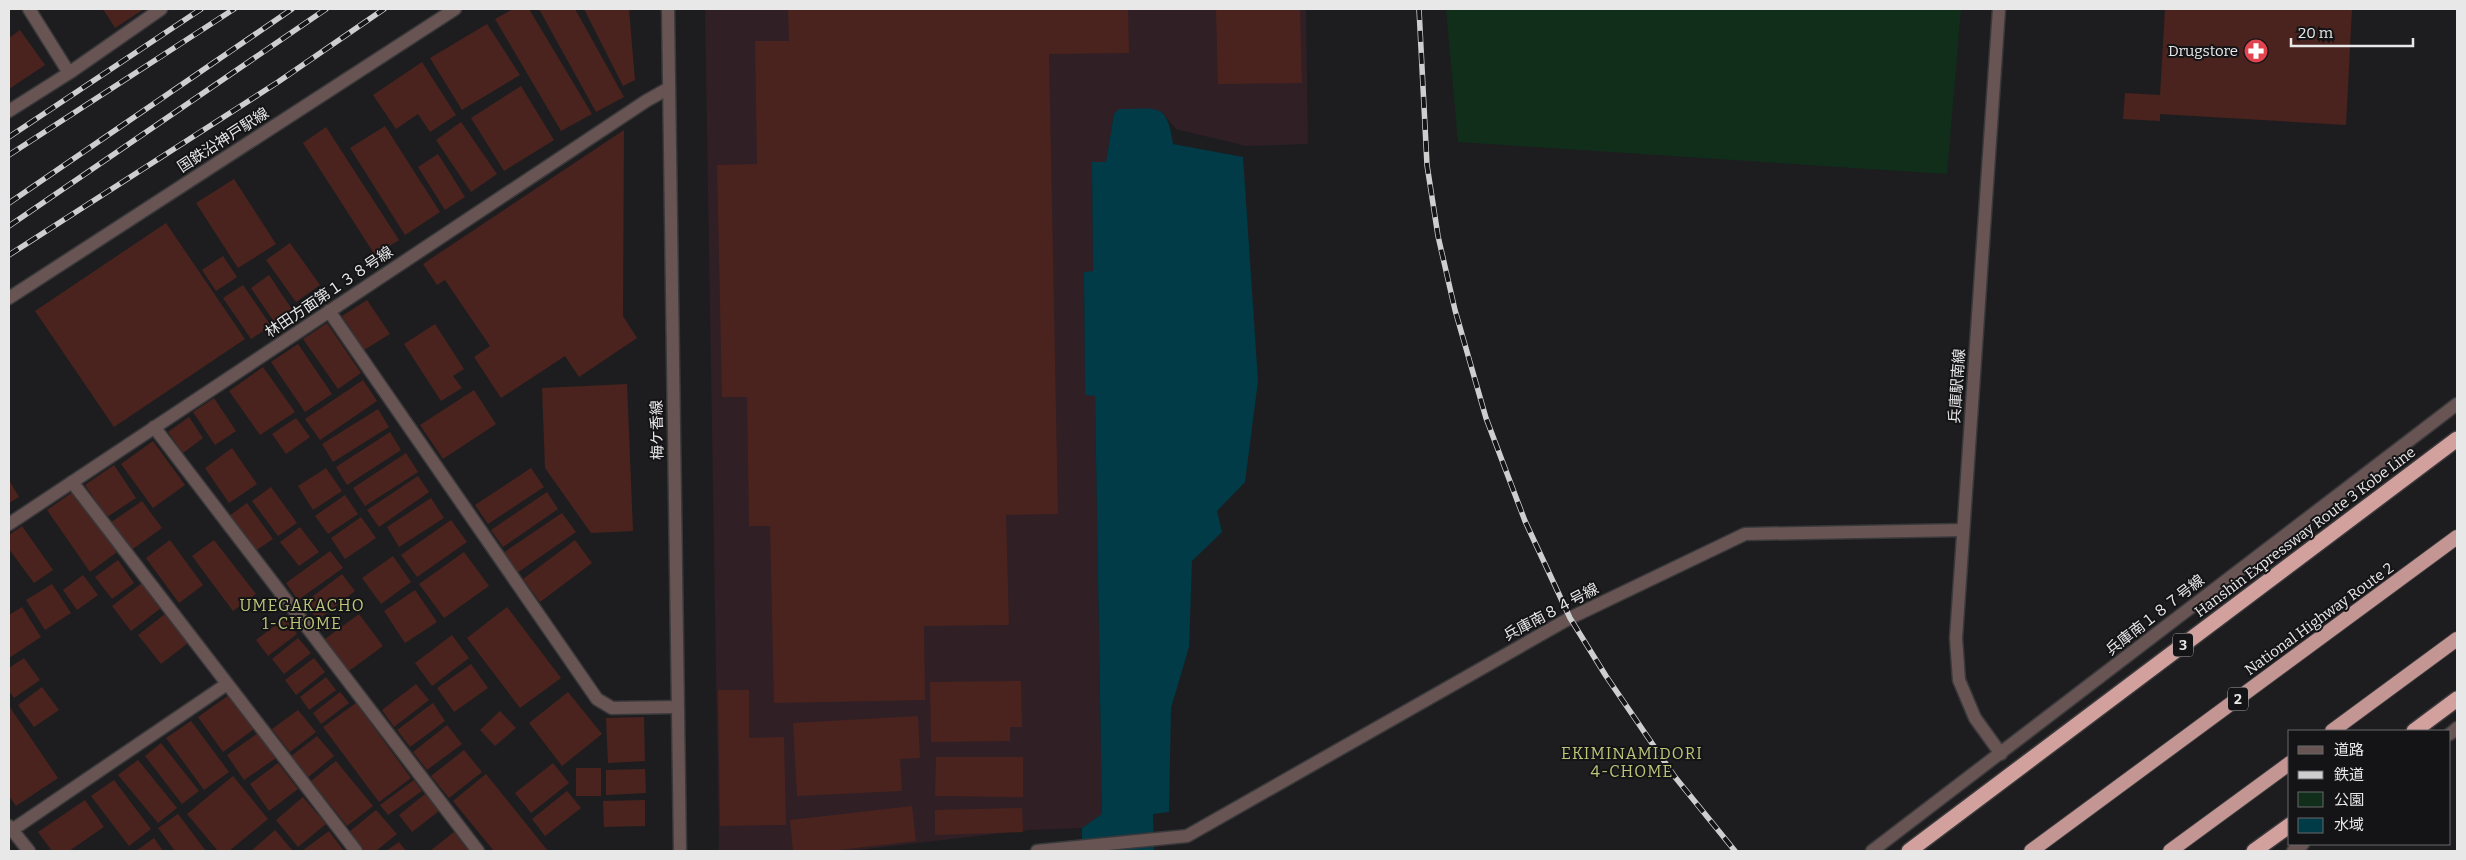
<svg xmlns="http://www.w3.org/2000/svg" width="2466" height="860" font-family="Bitter,'Noto Sans JP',serif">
<rect width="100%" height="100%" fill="#1d1d1f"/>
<path fill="#301f25" d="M705,9h601l2,135 -62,2 -70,-17 -14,-17 -10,-3 -38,5 -8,49 -14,-1 1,110h-9l1,123h10l7,420 -20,13 -53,2 -180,21h-130z"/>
<path fill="#112e1b" d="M1446,9h515l-14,165 -489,-32z"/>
<path fill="#003b47" d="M1119,109c38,0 48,-8 54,35l70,13 15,224 -13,101 -28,29 5,21 -30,29 -3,86 -18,61 -2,104 -16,2 1,37h-72v-23l20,-14 -7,-418 -10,-1 -1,-123 9,-1 -1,-109h14l8,-48z"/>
<path fill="#4a231e" d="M103,9h41l-29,19z
M513,9h16l63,105 -31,17 -66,-112z
M539,9h36l49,88 -28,15z
M584,9h45l6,71 -12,6z
M788,9h340l1,44 -80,1 9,460 -52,1 3,110 -85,1 1,74 -151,3 -4,-177h-21l-2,-129h-25l-5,-232 40,-1 -2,-123h34z
M1216,9h84l2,74 -84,1z
M2165,9h187l-6,116 -186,-11v7l-37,-2 2,-26 35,2z
M487,24l33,51 -58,35 -32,-52z
M20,30l25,35 -36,24v-51z
M422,62l34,53 -26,17 -12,-18 -22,15 -23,-34z
M521,86l33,54 -50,31 -33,-53z
M461,122l36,52 -26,18 -35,-52z
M385,126l55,86 -35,23 -55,-87z
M326,127l73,113 -24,15 -72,-112z
M624,130l-1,186 14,22 -58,39 -14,-21 -64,42 -27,-41 16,-11 -45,-66 -8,5 -14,-21z
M438,154l27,43 -20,13 -27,-43z
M234,179l42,65 -38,24 -42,-65z
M166,223l79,116 -131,88 -79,-116z
M290,243l30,42 -24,17 -30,-42z
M223,256l14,21 -21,14 -14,-21z
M269,275l24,36 -18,12 -24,-35z
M243,285l28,41 -20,13 -28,-41z
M367,300l23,34 -26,16 -22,-34z
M327,323l34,50 -23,16 -35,-50z
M435,324l29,45 -11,7 9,12 -21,13 -37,-57z
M298,344l34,50 -27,18 -34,-50z
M263,367l32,45 -35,23 -31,-44z
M363,380l14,21 -57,39 -15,-21z
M627,384l6,147 -42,2 -46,-65 -3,-80z
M474,390l22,34 -53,35 -23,-34z
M214,398l22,33 -21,14 -22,-33z
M378,409l11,18 -56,35 -11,-18z
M189,417l14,21 -20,15 -15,-21z
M296,418l14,19 -24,17 -14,-20z
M390,432l11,18 -54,35 -11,-18z
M153,441l32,44 -32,23 -32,-44z
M232,448l25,36 -28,19 -24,-35z
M406,453l12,19 -53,34 -12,-18z
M114,465l22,33 -29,19 -22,-32z
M326,468l16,23 -29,19 -15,-24z
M531,468l13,19 -56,37 -13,-19z
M418,476l11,16 -50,35 -12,-17z
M9,480l10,17 -10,6z
M271,487l26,36 -19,13 -26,-35z
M74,491l43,61 -27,20 -43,-62z
M547,492l11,17 -55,38 -12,-17z
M345,495l13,19 -30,20 -13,-18z
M431,498l13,20 -45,29 -12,-20z
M142,501l20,27 -32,23 -20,-28z
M247,503l26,36 -18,12 -26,-35z
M562,513l14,19 -59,41 -14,-20z
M361,517l15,21 -31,21 -14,-21z
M451,520l16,22 -50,35 -16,-22z
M22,526l31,44 -19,13 -25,-34v-14z
M300,527l19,25 -20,14 -19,-24z
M170,540l33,45 -24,18 -33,-45z
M214,540l42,54 -23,17 -41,-55z
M575,540l17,23 -52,39 -17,-23z
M330,551l13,17 -45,32 -12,-17z
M464,552l25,34 -45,32 -25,-34z
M393,556l18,26 -30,22 -19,-26z
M118,560l16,23 -22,16 -17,-22z
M342,574l13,17 -37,29 -14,-17z
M83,575l15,20 -21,15 -14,-20z
M142,583l19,25 -30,23 -19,-25z
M52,584l19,29 -26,17 -19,-30z
M415,590l22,32 -32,21 -21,-32z
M22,607l19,30 -32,21v-43z
M507,607l54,71 -41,30 -53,-70z
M165,614l23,29 -27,21 -23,-29z
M359,614l24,32 -34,25 -24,-32z
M285,618l12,16 -29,22 -12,-16z
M452,635l17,23 -37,28 -17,-23z
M298,638l13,15 -27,21 -12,-15z
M24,658l16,22 -26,18 -5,-7v-23z
M314,658l11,14 -29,23 -11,-15z
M471,664l17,24 -34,24 -17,-24z
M326,677l10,13 -27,20 -9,-13z
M1021,681l1,46h-12v14l-79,1 -1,-60z
M416,684l13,16 -35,27 -12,-17z
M42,687l17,23 -25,17 -16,-22z
M718,690h31v48l35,-1 2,88 -66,1z
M340,692l9,11 -28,21 -8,-11z
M568,692l34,42 -40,32 -33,-43z
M229,695l25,34 -31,23 -25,-35z
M356,703l55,75 -32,24 -56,-75z
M433,703l12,18 -35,26 -13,-17z
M9,706l49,72 -42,28 -7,-10z
M298,710l18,22 -26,20 -18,-23z
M500,711l16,17 -21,18 -15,-16z
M918,716l2,42 -20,1 2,32 -105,5 -4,-73z
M644,717l1,44 -37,2 -2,-45z
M191,721l38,51 -25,18 -38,-52z
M447,725l15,19 -35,26 -14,-18z
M258,733l18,25 -32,22 -17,-25z
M317,736l17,20 -27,22 -17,-21z
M161,743l38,48 -17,13 -37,-48z
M464,750l18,22 -33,26 -18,-22z
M936,757h87v40l-88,-1z
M138,760l39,48 -19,15 -40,-48z
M336,761l37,45 -26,20 -36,-45z
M278,763l20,26 -29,22 -19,-27z
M553,763l16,20 -38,30 -16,-20z
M576,768h25v28h-25z
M645,769l1,24 -40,2v-25z
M486,774l62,77h-54l-41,-50z
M233,776l35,43 -39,32h-11l-31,-37z
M114,780l37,49 -22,17 -38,-50z
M414,780l8,11 -34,24 -8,-10z
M567,791l14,17 -36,28 -13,-17z
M425,794l14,17 -27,21 -13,-17z
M303,797l23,27 -28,23 -22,-27z
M85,800l19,27 -35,24h-17l-14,-19z
M645,800v26l-41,1 -1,-26z
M912,806l4,35 -86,10h-37l-3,-31z
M1022,808l1,24 -88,3v-25z
M376,810l21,24 -21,17h-11l-16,-19z
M178,814l28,37h-31l-17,-23z
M275,830l18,21h-42z
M329,831l15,20h-42z
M454,832l15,19h-39z
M154,838l9,13h-27z
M399,842l7,9h-20z"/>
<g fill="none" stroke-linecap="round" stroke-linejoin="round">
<defs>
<path id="service" d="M329,311l268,388 15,9 64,-1
M154,427l324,424
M72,482l284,369
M12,830l215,-146"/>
<path id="minor" d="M29,9l40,64
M9,111l60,-38 92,-64
M9,298l446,-289
M9,524l637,-423 23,-13
M2450,734l7,-6
M9,826l20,25
M1037,851l150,-15 383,-218 175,-84 218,-4
M1872,851l585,-447
M2293,851l10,-7"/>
<path id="tertiary" d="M668,9l12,842
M1999,9l-43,629 3,42 16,38 26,36"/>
<path id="trunk" d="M2332,731l125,-92
M2031,851l426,-314
M2170,851l120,-88"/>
<path id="motorway" d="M2414,731l43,-32
M1909,851l548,-412
M2254,851l36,-26"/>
</defs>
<use href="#service" stroke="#39393b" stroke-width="15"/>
<use href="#minor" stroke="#39393b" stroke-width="15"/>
<use href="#tertiary" stroke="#39393b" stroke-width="15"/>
<use href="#trunk" stroke="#39393b" stroke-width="16"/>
<use href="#motorway" stroke="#39393b" stroke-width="18"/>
<use href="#service" stroke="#685453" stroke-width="12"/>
<use href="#minor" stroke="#685453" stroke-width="12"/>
<use href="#tertiary" stroke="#685453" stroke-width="12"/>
<use href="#trunk" stroke="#c39694" stroke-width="14"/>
<use href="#motorway" stroke="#d2a19e" stroke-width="15"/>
<defs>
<path id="rail" d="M1419,9l8,156 11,71 17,74 31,108 39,103 45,97 36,58 69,101 60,74
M9,137l192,-128
M9,155l225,-146
M9,203l283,-194
M9,226l317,-217
M9,255l269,-173 106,-73"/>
</defs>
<use href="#rail" stroke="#cececf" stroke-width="5.5"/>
<use href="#rail" stroke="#141416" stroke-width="4" stroke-dasharray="11" stroke-linecap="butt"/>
</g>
<defs>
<symbol id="pharmacy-disc" viewBox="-11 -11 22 22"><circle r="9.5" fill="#e0444e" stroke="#141416"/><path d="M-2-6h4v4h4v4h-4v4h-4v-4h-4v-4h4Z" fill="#fff"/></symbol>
</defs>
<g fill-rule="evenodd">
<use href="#pharmacy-disc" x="2242" y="37" width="28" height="28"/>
</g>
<g text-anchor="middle" stroke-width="4" stroke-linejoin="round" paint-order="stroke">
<g fill="#141416" stroke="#a8a8aa" stroke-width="1">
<rect x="2173" y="633.5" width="20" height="23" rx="4"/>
<rect x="2228" y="687.5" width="20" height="23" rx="4"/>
</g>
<g font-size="14" font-weight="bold" fill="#e8e8e9">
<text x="2183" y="650">3</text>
<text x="2238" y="704">2</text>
</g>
<g font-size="15" fill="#e8e8e9" stroke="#141416" text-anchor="end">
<text x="2238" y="56">Drugstore</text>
</g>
<g font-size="15" fill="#e8e8e9" stroke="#141416">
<text transform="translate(223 140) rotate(-33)" y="5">国鉄沿神戸駅線</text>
<text transform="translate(329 292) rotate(-34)" y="5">林田方面第１３８号線</text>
<text transform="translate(1957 386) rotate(-86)" y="5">兵庫駅南線</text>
<text transform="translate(657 430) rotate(-91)" y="5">梅ケ香線</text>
<text transform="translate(2305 532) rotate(-37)" y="5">Hanshin Expressway Route 3 Kobe Line</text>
<text transform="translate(1551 612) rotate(-28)" y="5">兵庫南８４号線</text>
<text transform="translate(2155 615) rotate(-38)" y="5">兵庫南１８７号線</text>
<text transform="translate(2319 619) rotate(-36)" y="5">National Highway Route 2</text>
</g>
<g font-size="16" letter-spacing="1" fill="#bdc67a" stroke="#141416">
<text x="302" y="611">UMEGAKACHO<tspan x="302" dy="18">1-CHOME</tspan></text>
<text x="1632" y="759">EKIMINAMIDORI<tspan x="1632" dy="18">4-CHOME</tspan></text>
</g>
</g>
<rect width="2466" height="860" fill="none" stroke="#e8e8e9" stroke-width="20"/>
<rect x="2288" y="730" width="162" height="115" fill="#141416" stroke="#69696a"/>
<rect x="2298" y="746" width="25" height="8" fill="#685453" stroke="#69696a"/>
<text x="2334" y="755" font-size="15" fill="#e8e8e9">道路</text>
<rect x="2298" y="771" width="25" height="8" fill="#cececf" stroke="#69696a"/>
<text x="2334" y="780" font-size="15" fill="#e8e8e9">鉄道</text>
<rect x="2298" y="792" width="25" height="15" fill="#112e1b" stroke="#69696a"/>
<text x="2334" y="805" font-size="15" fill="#e8e8e9">公園</text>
<rect x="2298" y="818" width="25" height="15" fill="#003b47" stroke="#69696a"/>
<text x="2334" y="830" font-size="15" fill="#e8e8e9">水域</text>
<path d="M2291 38v8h122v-8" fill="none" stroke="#e8e8e9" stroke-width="2.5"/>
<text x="2298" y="38" font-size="15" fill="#e8e8e9" stroke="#141416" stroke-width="4" paint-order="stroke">20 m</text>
</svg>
